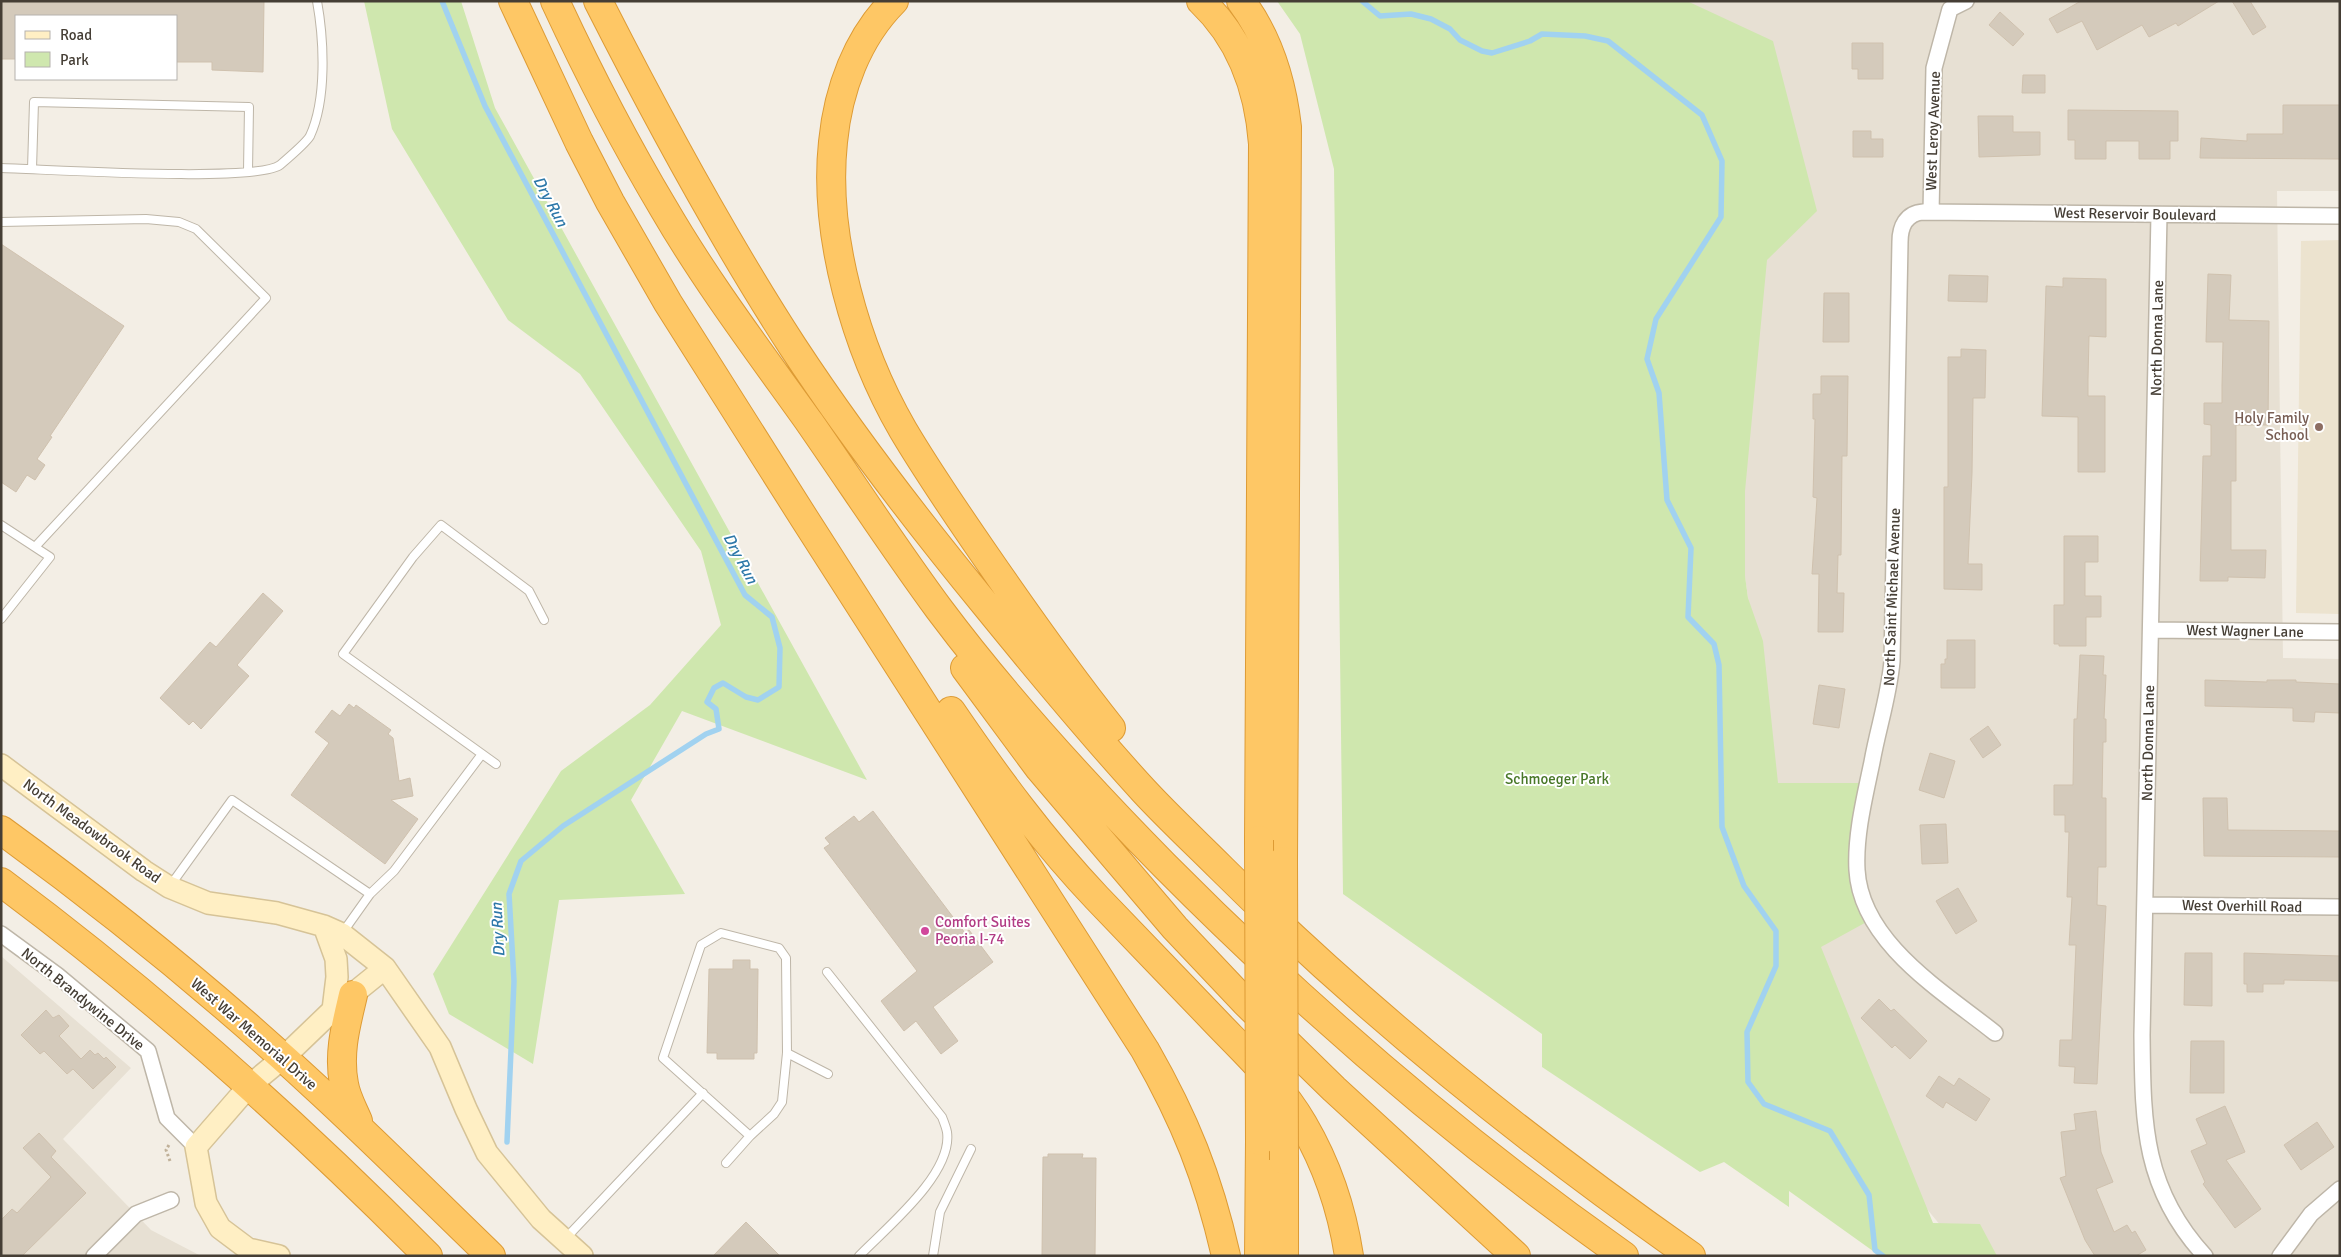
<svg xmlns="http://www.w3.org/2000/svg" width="2341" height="1257" font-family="Signika,sans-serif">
<rect width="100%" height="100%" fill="#f3eee5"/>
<path fill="#e7e0d3" d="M1598,1h742v190h-63l6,467 57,1v597h-374l-183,-220 -8,-253 -76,-523z
M1,956l130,112 -68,71 88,91 50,26h-200z"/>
<path fill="#ece3cf" d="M2340,240v374l-44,-1 5,-372z"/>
<path fill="#cfe7ae" d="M364,1h97l34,107 372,672 -185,-69 -51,89 54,94 -126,6 -26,164 -84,-50 -16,-40 128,-203 89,-66 71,-80 -20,-74 -121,-177 -72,-54 -116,-191z
M1277,1h410l86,40 44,170 -50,49 -22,231v85l3,22 15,43 15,142h90l-11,80 15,56 -51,28 112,276 47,1 17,32h-117l-91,-65v16l-65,-45 -24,10 -158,-105v-33l-199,-140 -9,-725 -34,-135z"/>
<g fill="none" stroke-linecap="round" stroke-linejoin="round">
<path stroke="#a1d2f0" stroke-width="5.5" d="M442,1l43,105 260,489 27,22 8,31 -1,39 -21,13 -12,-3 -23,-14 -9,5 -7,14 9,7 3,20 -13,5 -143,92 -42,35 -12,33 5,87 -7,161
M1362,1l18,15 31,-2 20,5 19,10 10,11 22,11 10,2 38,-12 12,-7 43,2 23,5 94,74 20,46 -1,56 -65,102 -9,40 12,34 8,107 24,48 -3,69 26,27 5,21 3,162 22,59 32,45v35l-29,66 1,50 16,22 66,27 39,64 6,55 8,6"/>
</g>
<path fill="#d4cabb" stroke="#cfc1ae" d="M1,1h263l-1,71 -51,-2v-8h-36v-46h-160v43h-15z
M2081,1h138l-41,25 -2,-3 -27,14 -7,-12 -45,25 -15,-29 -25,12 -8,-14z
M2232,1h18l16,26 -13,8z
M2000,12l24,22 -11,12 -24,-21z
M1852,43h31v36h-25v-10h-6z
M2023,75h22v18h-23z
M2283,105h57v54l-140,-1 1,-20 46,3v-7h36z
M2068,110l110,1v30h-8v18h-31v-18h-33v18h-31v-19h-7z
M1978,116h35v16h27v23l-61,2z
M1853,131h18v8h12v18h-30z
M1,244l123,82 -74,110 2,1 -15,22 8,6 -10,15 -8,-5 -11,17 -15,-10z
M2208,274l23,1 -2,45 40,1 -1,104h-32v56h-5v69h35l-1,28 -37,-1v4h-28l3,-125h8v-31l-7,-1v-21h18v-17l1,-44h-17z
M1949,275l39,1 -1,26 -39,-1z
M2063,278l43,1v58l-17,-1 -1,43v17h17v76h-27v-55l-36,-1 4,-130 17,1z
M1824,293h25v49h-26z
M1961,349l25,1 -1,48h-12l-1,75 -4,91h14v26l-38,-1v-102h4v-130h13z
M1821,376h27l-1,80h-5l-1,99h-3l-1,38h7l-1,39h-25l1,-58h-7l5,-76 -4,-1 2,-78h-2v-25h8z
M2064,536h34v26h-13v34h16v21h-15v29h-27v-2h-5v-39h10z
M263,593l20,18 -46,54 12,11 -48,53 -8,-8 -4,4 -29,-27 50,-56 6,5z
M1947,640h28v48h-34v-24h4v-5h2z
M2080,655l24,1 -1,19h3l-2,44h2v23h-3l-1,56h4v69h-8l-1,38 9,1 -9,178 -23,-1 1,-16 -16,-1 1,-26h12l4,-95h-7l3,-48h-5l2,-65h-4v-17h-11v-30h19l1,-66h3z
M2205,680l62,2v-2h29v2l44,2v29l-25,-1 -1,10 -21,-1v-13l-88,-2z
M1819,685l26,4 -6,39 -26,-4z
M349,704l5,4 2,-3 35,25 -3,4 5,4 6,43 11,-3 3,18 -22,4 27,19 -33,45 -94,-69 38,-52 -14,-11 17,-22 8,6z
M1988,726l13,19 -18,13 -13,-19z
M1930,753l25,8 -11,37 -25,-8z
M2203,798h24l1,32 112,1v26l-136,-1z
M873,811l92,122 4,-3 24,32 -60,45 25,34 -17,13 -25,-33 -12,10 -23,-30 36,-30 -93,-123 6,-4 -5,-6 29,-22 5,6z
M1946,824l2,39 -26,1 -2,-39z
M1958,888l19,33 -21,13 -20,-33z
M2185,953h27v53l-28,-1z
M2244,953l96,3v25l-56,-1v4h-21v8h-16v-8h-3z
M733,960h17v9h8l-1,84h-3v6h-37v-6h-10l2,-84h24z
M1879,999l12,12 3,-2 33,32 -17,18 -15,-14 -3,3 -31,-30z
M46,1010l7,8 6,-3 10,11 -10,10 22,23 9,-9 5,5 3,-2 6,6 2,-2 10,10 -23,22 -20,-20 -6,5 -23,-23 -4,3 -19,-19z
M2191,1041h33v52h-34z
M1939,1076l15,10 5,-8 31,21 -14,22 -30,-19 -3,6 -17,-12z
M2225,1106l20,46 -19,8 35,49 -26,19 -32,-44 2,-2 -14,-31 16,-7 -11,-25z
M2096,1111l5,41 12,30 -17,7 18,43 13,-7 5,8 3,-2 11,19 -10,6h-41l-10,-16 -25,-62 6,-2 -5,-44 15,-2 -2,-16z
M2317,1122l17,25 -33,23 -17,-25z
M39,1133l17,18 -5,6 35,36 -64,63h-21v-36l11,-11 5,4 34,-36 -28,-29z
M1048,1154h35l-1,4h14l-1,98h-53l1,-99h5z
M746,1222l34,34h-67z"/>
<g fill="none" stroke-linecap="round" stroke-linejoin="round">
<defs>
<path id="lane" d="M1,168c44,1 254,15 279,-3 7,-6 26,-22 30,-29 17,-37 14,-96 7,-135
M32,169l2,-67 215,5 -1,64
M1,222l145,-3 33,3 17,7 70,69 -231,249
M1,525l49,32 -49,62
M496,764l-153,-110 70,-97 28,-32 88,66 15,29
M170,886l62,-86 138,94
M343,932l27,-38 24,-23 88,-117
M827,972l115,145c2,5 4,10 5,15 6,42 -61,96 -88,124
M787,1053l41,21
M726,1163l24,-27 24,-22 8,-12 5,-49 -1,-95 -7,-10 -58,-15 -20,12 -38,113 87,78
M566,1238l137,-145
M933,1256l7,-44 31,-63"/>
<path id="street" d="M1931,212l3,-144 16,-59 16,-8
M2159,215l-17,820c1,86 0,153 63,221
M2151,630l189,2
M2145,905l195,2
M1,934l56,41 91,76 19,67 29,29
M1995,1033c-51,-41 -134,-90 -138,-163 -2,-35 8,-74 15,-108 6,-34 17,-66 20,-101l8,-419c0,-15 6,-29 23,-30l417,4
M94,1256l42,-42 35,-14
M2280,1256l31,-42 29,-25"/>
<path id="secondary" d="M1,765l143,106 25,16 39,16 69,10 47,13 18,8 43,34 55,79 26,62 21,44 54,66 41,37
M324,926l12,33 1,18 -4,33
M279,1256l-31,-7 -28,-21 -14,-25 -10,-56 53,-61 34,-28 50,-48 52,-42"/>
<path id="highway" d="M513,1l66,141 31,60 58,101 136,215 341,532c40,70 63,127 81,206
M555,1c33,71 69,141 109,208 43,74 96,144 146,214 43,62 84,125 129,186 68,91 146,176 226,257 142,143 294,274 459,390
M598,1c60,118 123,235 195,346 59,90 124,174 192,257 52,64 104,127 159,187 25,27 52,52 78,78 144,143 302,270 469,387
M894,1c-37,37 -56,89 -61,141 -10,93 23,207 70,288 26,44 55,86 84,128 40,58 80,115 124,170
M1201,1c40,38 58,89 62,143l-4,696
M1241,1c27,36 41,82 46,126l-4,734
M965,668l74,100 136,160 70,74 89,87 182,167
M951,711c45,66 91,129 146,187 40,42 81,84 121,126 30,31 63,62 85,100 24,41 39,86 46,132
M1,830c113,82 222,171 324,266 56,52 111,107 166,160
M1,882c152,113 294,240 427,374
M353,995c-7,30 -15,58 -9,89 2,13 9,25 14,37
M1284,1160v96
M1259,1256l1,-115"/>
</defs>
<use href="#lane" stroke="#beb6a8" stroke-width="10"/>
<use href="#street" stroke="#beb6a8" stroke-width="18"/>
<use href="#secondary" stroke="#d6c397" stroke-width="24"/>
<use href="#highway" stroke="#dd9b35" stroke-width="30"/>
<path stroke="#c0b199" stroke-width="3" stroke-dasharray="2.5 2.5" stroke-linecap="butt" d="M170,1161l-4,-11 4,-7"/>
<use href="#lane" stroke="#fff" stroke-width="8"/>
<use href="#street" stroke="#fff" stroke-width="15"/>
<use href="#secondary" stroke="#ffefc4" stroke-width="21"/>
<use href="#highway" stroke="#fec765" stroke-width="28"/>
<defs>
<path id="highway-bridge" d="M1259,840l1,301
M1283,861l1,299"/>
</defs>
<use href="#highway-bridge" stroke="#dd9b35" stroke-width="30" stroke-linecap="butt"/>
<use href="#highway-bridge" stroke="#fec765" stroke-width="28"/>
</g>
<circle fill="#8d6e63" stroke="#fff" stroke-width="2" cx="2319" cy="427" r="5"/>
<circle fill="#d1479c" stroke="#fff" stroke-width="2" cx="925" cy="931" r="5"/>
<g text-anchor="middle" stroke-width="4" stroke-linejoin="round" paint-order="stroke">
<g font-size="15" fill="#453e35" stroke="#fff">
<text transform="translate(1933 131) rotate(-88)" y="5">West Leroy Avenue</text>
<text transform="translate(2135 214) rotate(1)" y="5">West Reservoir Boulevard</text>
<text transform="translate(2157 338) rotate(-89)" y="5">North Donna Lane</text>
<text transform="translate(1892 597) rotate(-88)" y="5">North Saint Michael Avenue</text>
<text transform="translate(2245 631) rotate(1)" y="5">West Wagner Lane</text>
<text transform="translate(2148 743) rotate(-89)" y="5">North Donna Lane</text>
<text transform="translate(92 831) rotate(36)" y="5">North Meadowbrook Road</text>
<text transform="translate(2242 906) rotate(1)" y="5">West Overhill Road</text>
<text transform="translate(83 999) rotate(39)" y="5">North Brandywine Drive</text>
<text transform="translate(254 1034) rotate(41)" y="5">West War Memorial Drive</text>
</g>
<g font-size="15" fill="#785e54" stroke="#fff" text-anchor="end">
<text x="2309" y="423">Holy Family<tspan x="2309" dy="17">School</tspan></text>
</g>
<g font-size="15" fill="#487728" stroke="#fff">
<text x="1557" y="784">Schmoeger Park</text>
</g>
<g font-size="15" fill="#b23c85" stroke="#fff" text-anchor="start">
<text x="935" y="927">Comfort Suites<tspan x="935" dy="17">Peoria I-74</tspan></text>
</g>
<g font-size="16" font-style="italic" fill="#2d78a9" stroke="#fff">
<text transform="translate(551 201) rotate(62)" y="6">Dry Run</text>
<text transform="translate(741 558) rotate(62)" y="6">Dry Run</text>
<text transform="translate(497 930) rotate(-93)" y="6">Dry Run</text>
</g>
</g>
<rect width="2341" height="1257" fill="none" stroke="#453e35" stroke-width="5"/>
<rect x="15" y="15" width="162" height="65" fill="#ffffff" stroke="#b5b2ae"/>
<rect x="25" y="31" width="25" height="8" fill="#ffefc4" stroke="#b5b2ae"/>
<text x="60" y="40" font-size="15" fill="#453e35">Road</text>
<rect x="25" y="52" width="25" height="15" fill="#cfe7ae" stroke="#b5b2ae"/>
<text x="60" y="65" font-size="15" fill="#453e35">Park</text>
</svg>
